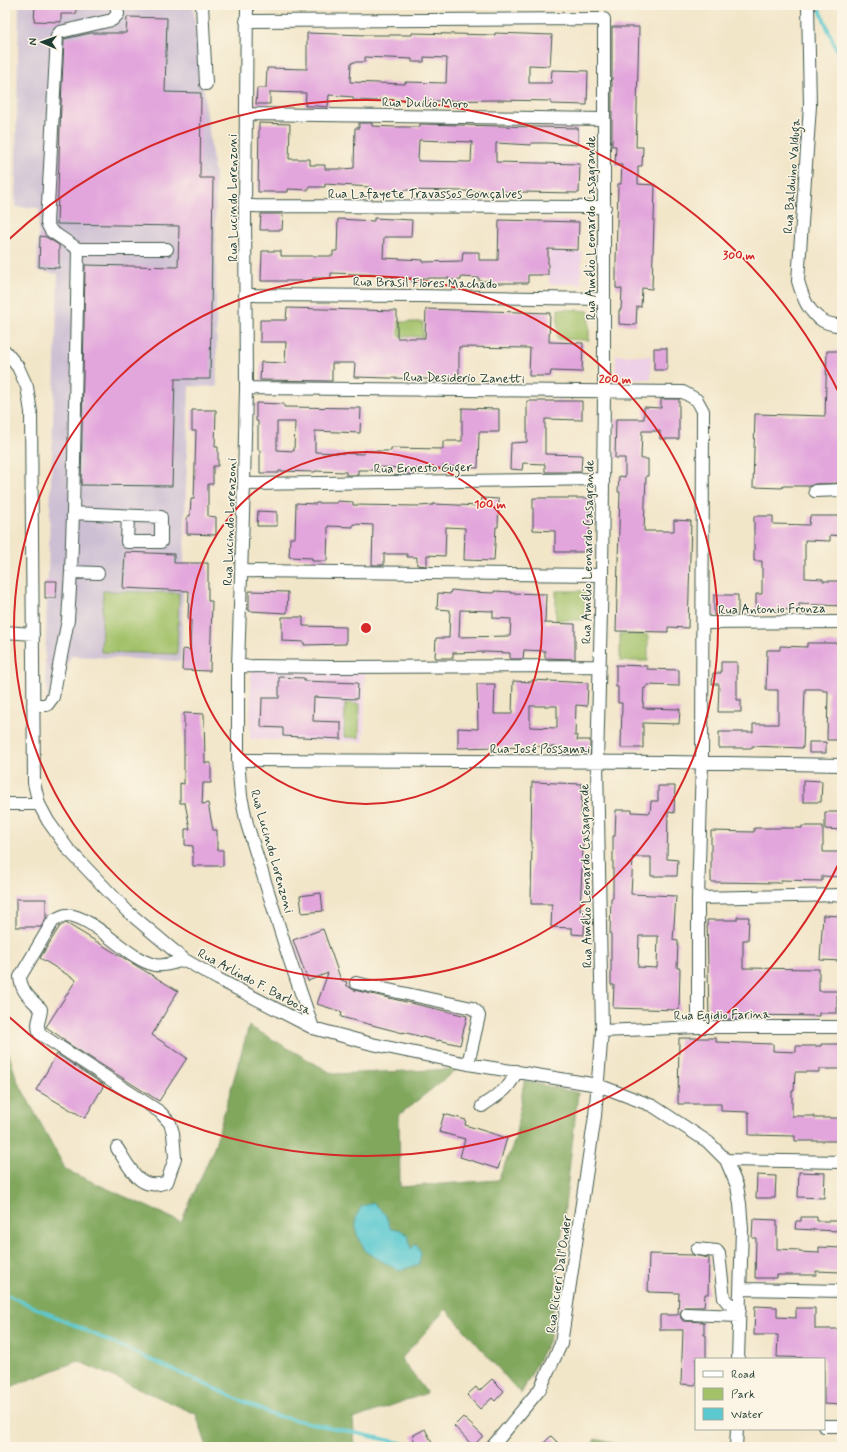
<svg xmlns="http://www.w3.org/2000/svg" width="847" height="1452" font-family="Mynerve,sans-serif">
<rect width="100%" height="100%" fill="#fcf5e5"/>
<filter id="ink" filterUnits="userSpaceOnUse"><feTurbulence type="fractalNoise" baseFrequency=".025" numOctaves="2"/><feDisplacementMap in="SourceGraphic" scale="8" xChannelSelector="R" yChannelSelector="G"/><feConvolveMatrix kernelMatrix="1 2 1 2 8 2 1 2 1" color-interpolation-filters="sRGB"/></filter>
<filter id="wash" filterUnits="userSpaceOnUse"><feTurbulence type="fractalNoise" baseFrequency=".012" numOctaves="4" result="noise"/><feDisplacementMap in="SourceGraphic" scale="16" xChannelSelector="R" yChannelSelector="G"/><feGaussianBlur stdDeviation="0.9" result="paint"/><feColorMatrix in="noise" values="0 0 0 0 0 0 0 0 0 0 0 0 0 0 0 0 0 1.4 0 .05"/><feComposite in="paint" operator="in"/></filter>
<g filter="url(#wash)">
<rect width="100%" height="100%" fill="#f2e6c9"/>
<path fill="#eed0e7" d="M549,251l33,1 -1,32h-32z
M616,355l35,1v23l-36,-1z
M251,669l114,3 -1,70 -114,-3z"/>
<path fill="#ccbed3" d="M19,5h174l22,172 2,210 -28,-1 -8,275 -110,-5 -23,55 -3,-51 13,-386 -21,-3 2,-63 -24,-1z"/>
<path fill="#a2c169" stroke="#607f4e" d="M558,309l31,2v29l-32,-1z
M399,322h24v15l-24,-1z
M103,591l76,2 -2,61 -76,-2z
M556,591h29l-1,29h-28z
M620,634l28,1v26h-28z
M345,703l15,1 -1,34 -15,-1z"/>
<path fill="#81a75d" stroke="#507248" d="M249,1026l84,48 124,-5 -58,46 1,72 98,-7 17,-40 9,-59 54,12 -28,245 -29,56 -75,-85 -45,50 26,34 -74,26 2,28h-148l-11,-33 -118,-53 -73,28v-348l12,39 49,90 115,52 33,-74z
M595,1439l35,8h-39z"/>
<path fill="#5cc9d0" stroke="#3e8382" d="M373,1202l12,12 6,15h8l9,6 3,14 5,-5 5,9 -2,11 -20,7 -33,-19 -10,-20v-15l5,-10z"/>
<g fill="none" stroke-linecap="round" stroke-linejoin="round">
<path stroke="#5cc9d0" stroke-width="3.5" d="M820,10l22,53
M5,1294l268,121 138,30"/>
</g>
<g id="blocks">
<path fill="#e2a5dc" fill-rule="evenodd" d="M35,5h41v9h-15v8l-27,-1z
M127,17l40,1 -2,74 36,1 -1,85h13l-3,201h-35l-3,107 -91,-1 4,-220 93,2 1,-41 -122,-2 3,-96 4,-89 27,-6h35z
M612,27h27l-3,120h7l-1,19h-4v18l17,1 -3,104 -10,-1 -1,19 -4,-1 -1,19 -17,-1v-14h2l1,-21 -6,-1v-26l2,-78h3l1,-19h-7l1,-19h-4z
M307,33l59,2h46v-2l83,2v-2l57,2 -2,31 -21,-1v18h22l1,-13 36,1 -1,34 -36,-1v-3l-52,-1 -77,1 -42,-2 -1,2 -26,-1v-3l-24,-2 -1,12 -11,-1h-12l1,-13 -36,-1v12h-14l1,-16h9l1,-20 40,1zM365,57l47,2v3h12v-5l23,1 -1,25 -41,-1v2l-55,-2 1,-19h2v-1h12z
M259,123l31,1 -1,35h21v6h15v4h19l10,-1 1,-40h4v-5h13v3l22,1h26v-3l158,4v17l-31,-2h-16v2l-35,-2v19l84,2 -1,29 -175,-3v2h-34v-5l-45,-3v3h-16v3l-21,-1v3h-30zM419,140l53,2 -1,20 -53,-1z
M261,214h22l-1,16h-22z
M374,218l38,2 -1,17h-27l-1,21 40,2v2l39,-1 1,-9h16v8h19l1,-40 80,2 -1,28 -30,-1v26h-20v8h-37v-2h-12v-3l-18,-1v3h-12v-2h-27v5h-10v-5l-26,-1v-2l-55,-2v5h-18l-1,3h-51l1,-30h19v5h52v-5h4l1,-32 36,2z
M40,236l6,1 13,8v23l-20,-1z
M287,308l110,3v27h28l1,-29 124,4 -1,29 34,1 -1,29 -31,-1 -1,5h-21l1,-28 -71,-1v33l-105,-3 1,-14h-23v18l-72,-1 1,-18 24,1 1,-21h-26v-22h26z
M654,348h13v22h-13z
M827,351h15v132l-27,1 -5,2h-27l-1,2 -29,-1 2,-73 70,2z
M661,399h18v40h-19v-8h-18l-1,28h7v17h-2l-2,55h30v-11l17,1 -3,107 -20,-1v5l-52,-1 4,-139h-2l1,-16 6,1v-19h-10l1,-39h28v-12l17,1z
M527,401h55v19l-37,-1v35l37,1 -1,17h-36v-8l-22,-1 -1,7 -12,-1 1,-26 16,-1z
M256,403l28,1v3l77,1 -1,25 -45,-2v21l49,2v-3h27v-3l52,1v-8h19v-33l37,1v23h-20l-1,36 -35,-2v2h-12v1h-16v5h-11l1,-6 -27,-1v3h-20v5h-12v-3l-31,-1v1l-36,-1v2h-19v-23h-2v-29h-2zM277,422h18l-1,29 -17,-1z
M192,410h24l-1,37h3v19h-5v18h-5v32l8,1v18l-29,-1v-18h3l1,-17h3l2,-68h-4z
M482,498l17,1 -1,28h-2l-2,34 -30,-1 1,-32 -19,-1 -1,29 -18,-1v11l-10,-1v-8h-10v-3h-23v11h-12l1,-40 -20,-1v3l-25,-1 -1,35h-15v-3l-23,-1 1,-19h5l1,-35 20,1v-1h21v-2l16,1v3l66,1 14,-1v-1l48,2z
M533,498h57l-1,54h-34v-21l-22,-1z
M258,511l19,1v14h-20z
M754,516h19v8l36,1 1,-9h32v20l-12,-1v6l-25,-1v38l18,1v2h19v25l-43,-2v6l-43,-1v-15h6v-33h-8z
M125,552l49,2v9h34v38h4l-2,70 -28,-1 1,-21 7,1 1,-30h-3l1,-29 -66,-3z
M45,581h12l-1,17h-11z
M451,590l20,2 23,1v-2l17,1 -1,1 36,1 -1,29 30,1v35l-30,-1v-7l-21,-1 -1,9h-13v-6l-24,-1 -33,1v5h-18l1,-20h13l1,-28 -13,-1 1,-16 12,1zM460,610l33,1v7l18,1 -1,17 -51,1z
M249,591l39,1 -1,21 -38,-2z
M714,595h24v20h-24z
M282,617h21v9l43,1v17l-42,1v-3l-22,-1z
M807,643h32v12h3v85h-15l1,-49h-5v-2h-18l-2,59 -51,-2v2h-33v-16h34v-8h25v-34h-12l1,-40h13v-4l27,1z
M721,662h16v38h4v12h-23l1,-28h-7l1,-11h8z
M616,665l31,1v3l32,1v16l-32,-1v3h-3l-1,20 37,1 -1,15 -36,-1v25h-22l1,-45h-4v-16h-2z
M279,677l25,1v3l54,2 -1,16 -43,-2 -1,24 28,1v17l-58,-3v-8l-22,-1 1,-29h17z
M532,680l56,3 -1,23 -11,-1 -1,31h3l-1,4h13v14h-35v-7l-26,-1v2l-32,-1 -39,1v-20l20,1 -1,-45h18l-1,30h18l1,-33 19,1zM530,706h27v22l-27,-1z
M184,713l20,1 1,49h6v20h-8l-1,21 6,-1 5,27h4v20h6v16h-30v-20l-8,-1v-16h5l-5,-26h-5v-20l4,1z
M809,742h17v11h-17z
M803,780l19,1 -1,21h-18z
M532,782l50,2 -1,33h2v31l-3,63h5l-1,24 -12,-1v-6l-21,-1 1,-23h-21l1,-63h-1z
M658,786h17l-1,27 -6,-1 -1,47 11,1 -1,16h-26v-19h-18l-2,37 45,2 -3,44 5,1 -1,27h3l-1,42 -66,-2 1,-23h-3v-51h-1l1,-36h2v-62h2l1,-26h16v2l18,1 1,-12h7zM639,936h19l-1,32 -19,-1z
M825,812h17v18l-17,-1z
M802,826h21v26h19l-1,25 -19,-1v5l-41,-1v3l-70,-1v-51l43,1v-4h48z
M321,893l2,18 -21,2 -2,-17z
M16,899h30v19l-5,9h-25z
M823,915l18,1 1,45 -22,-1z
M737,917h12l-1,23h-5v28l76,1v22h18v22h-18v3l-77,-1v4h-33l-2,-99h30z
M66,923l112,68 -26,44 35,23 -28,43 -95,-60 1,-1 -19,-13 30,-47 -36,-22 20,-32z
M323,929l18,51 6,2 -1,3 8,5 113,26 -7,29 -22,-5v1l-35,-9v1l-62,-16 1,-5 -25,-8 11,-31 -20,8 -15,-41z
M679,1038h37v4l57,2v7l23,1v-6h25v-2h21v25h-23v3h-24l-1,19h-2v25h22v2h27l-1,23h-45v-5l-46,-1v-23l-28,-1v-7h-43z
M57,1054l47,31 -19,33 -49,-28z
M444,1114l22,6 -1,5 42,13 -9,31 -38,-12 5,-18 -26,-7z
M799,1172l26,1 -1,25 -26,-1z
M757,1175l19,1 -1,22h-19z
M801,1217h16v4h23l-1,10 -44,-2 1,-8h5z
M753,1219l24,1v29l22,1v2l20,1v-6l23,1 -1,24 -25,-1v4h-39v3h-22l1,-40h-4z
M649,1254l44,1 16,3 -1,36h-3l-1,13h-20l-4,6 1,5 2,3 21,1v13h2v24h-10v26l-15,-1 2,-54h-23v-15h18l1,-22 -31,-1z
M755,1306l22,1v10l19,1v-10h19v21h26l1,76 -18,-1v-46l-47,-1 1,-22h-24z
M492,1379l12,12 -9,10 -3,-3 -12,11 -13,-14 9,-8 3,4z
M463,1417l20,19 -10,10 -19,-20z
M425,1429l9,18h-16l-6,-11z
M551,1436l11,11h-22z"/>
</g>
</g>
<g filter="url(#ink)">
<use href="#blocks" fill-opacity="0" stroke="#3f564a" stroke-width="1"/>
<g fill="none" stroke-linecap="round" stroke-linejoin="round">
<defs>
<path id="minor" d="M202,5l4,79
M247,5l-2,201 1,182 -2,96 -6,182v94l3,36 6,28 40,128 26,76
M808,5l2,101 -12,175c5,17 10,31 25,40 5,3 13,4 19,5
M246,21l358,-2v374l-2,182 -5,187 5,269 -7,85 -34,228 -21,45 -48,58
M246,114l357,5
M245,206l360,1
M78,249h89
M245,295l172,1 187,3
M5,351l13,16 9,20 4,25 3,371 5,21 9,17 20,28 59,62 58,49 33,19 95,49 59,16 96,20 130,21 55,21 55,36 18,18 11,26 3,18 2,25 -4,130
M246,388l437,4 14,8 6,11 -1,352 -4,135v129
M244,484l358,-5
M815,491l27,-1
M73,513l88,4v25h-34l1,-26
M241,571l361,4
M71,572l27,1
M703,623l139,-1
M5,632l28,2
M238,666l97,1 265,-1
M33,705h14l6,-8 15,-77 3,-48 2,-59 5,-264 -27,-18 -4,-8 10,-187 3,-4 52,-12 6,-6 -2,-9
M238,760l432,2 172,3
M5,804h34
M698,898l144,-3
M356,983l116,25 5,4 2,4 -11,48
M602,1031l96,-4h144
M482,1106c15,-11 29,-17 34,-35
M117,1148c14,21 22,44 50,34l8,-24 -2,-25 -3,-10 -10,-11 -120,-78c-5,-12 1,-15 1,-25 -10,-10 -20,-17 -21,-32l33,-56c5,-3 9,-6 14,-6 27,1 61,45 88,50 9,2 20,-3 30,-5
M726,1160l116,2
M697,1249l20,2 2,3 5,44 4,5 12,5
M741,1289l101,2
M687,1314l52,2
M824,1426h18
M736,1447l1,-18"/>
</defs>
<use href="#minor" stroke="#3f564a" stroke-width="14"/>
<use href="#minor" stroke="#fff" stroke-width="12"/>
</g>
</g>
<g fill="none" stroke="#d62828" stroke-width="2">
<circle cx="366" cy="628" r="176"/>
<circle cx="366" cy="628" r="352"/>
<path d="M841 859A528 528 0 0 1 6 1014M6 242A528 528 0 0 1 841 397"/>
</g>
<g text-anchor="middle" stroke-width="3" stroke-linejoin="round" paint-order="stroke">
<g font-size="13" fill="#1f3d34" stroke="#fcf5e5">
<text transform="translate(425 102) rotate(1)" y="5">Rua Duilio Moro</text>
<text transform="translate(791 176) rotate(-86)" y="5">Rua Balduino Valduga</text>
<text x="425" y="198">Rua Lafayete Travassos Gonçalves</text>
<text transform="translate(232 198) rotate(-90)" y="5">Rua Lucindo Lorenzoni</text>
<text transform="translate(590 228) rotate(-90)" y="5">Rua Amélio Leonardo Casagrande</text>
<text transform="translate(425 282) rotate(1)" y="5">Rua Brasil Flores Machado</text>
<text transform="translate(464 377) rotate(1)" y="5">Rua Desiderio Zanetti</text>
<text transform="translate(423 467) rotate(-1)" y="5">Rua Ernesto Guger</text>
<text transform="translate(229 522) rotate(-88)" y="5">Rua Lucindo Lorenzoni</text>
<text transform="translate(587 552) rotate(-89)" y="5">Rua Amélio Leonardo Casagrande</text>
<text transform="translate(772 608) rotate(-1)" y="5">Rua Antonio Fronza</text>
<text x="540" y="753">Rua José Possamai</text>
<text transform="translate(273 851) rotate(74)" y="5">Rua Lucindo Lorenzoni</text>
<text transform="translate(585 876) rotate(-91)" y="5">Rua Amélio Leonardo Casagrande</text>
<text transform="translate(255 981) rotate(28)" y="5">Rua Arlindo F. Barbosa</text>
<text transform="translate(722 1014) rotate(-1)" y="5">Rua Egidio Farina</text>
<text transform="translate(558 1274) rotate(-82)" y="5">Rua Ricieri Dall'Onder</text>
</g>
</g>
<circle cx="366" cy="628" r="6" fill="#d62828" stroke="#fcf5e5" stroke-width="2"/>
<g font-size="12" text-anchor="middle" font-weight="bold" fill="#d62828" stroke="#fcf5e5" stroke-width="3" stroke-linejoin="round" paint-order="stroke">
<text x="739" y="259">300 m</text>
<text x="615" y="383">200 m</text>
<text x="490" y="508">100 m</text>
</g>
<rect width="847" height="1452" fill="none" stroke="#fcf5e5" stroke-width="20"/>
<rect x="695" y="1358" width="130" height="72" fill="#fcf5e5" stroke="#a4ab9e"/>
<rect x="703" y="1371" width="20" height="6" fill="#ffffff" stroke="#a4ab9e"/>
<text x="731" y="1378" font-size="12" fill="#1f3d34">Road</text>
<rect x="703" y="1388" width="20" height="12" fill="#a2c169" stroke="#a4ab9e"/>
<text x="731" y="1398" font-size="12" fill="#1f3d34">Park</text>
<rect x="703" y="1408" width="20" height="12" fill="#5cc9d0" stroke="#a4ab9e"/>
<text x="731" y="1418" font-size="12" fill="#1f3d34">Water</text>
<g transform="translate(42 42) rotate(272)" stroke="#fcf5e5" stroke-width="3" paint-order="stroke">
<path d="M0-3L7 15L0 10L-7 15Z" fill="#1f3d34"/>
<text y="-6" font-size="11" font-weight="bold" text-anchor="middle" fill="#1f3d34">N</text>
</g>
</svg>
